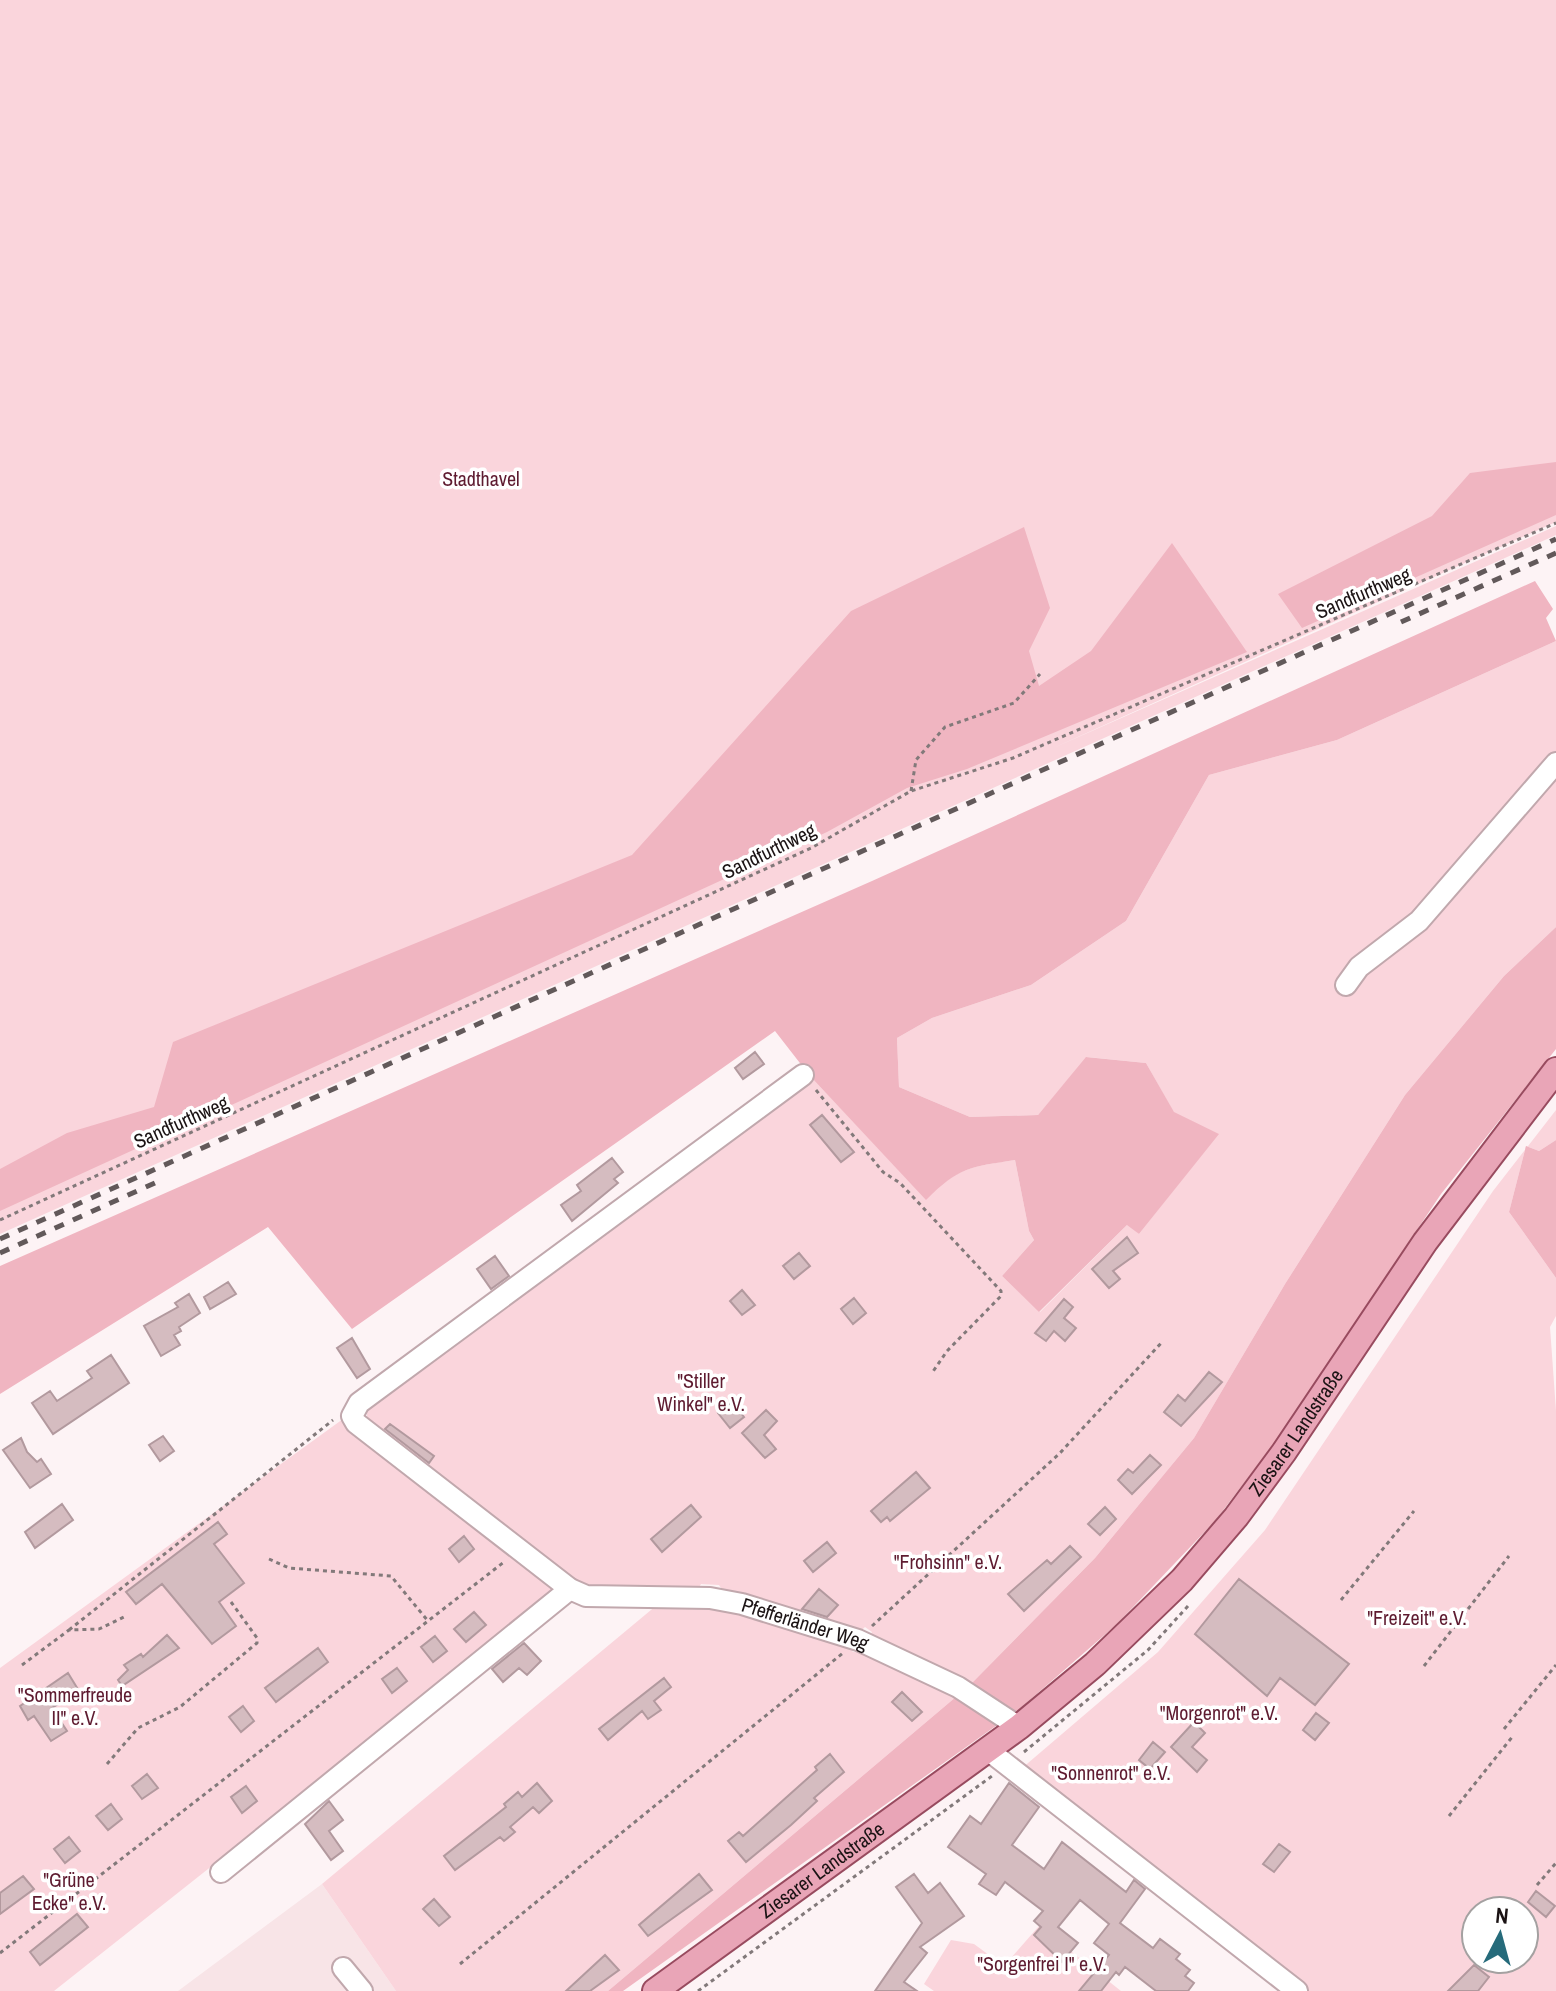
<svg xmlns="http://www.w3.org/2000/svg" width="1556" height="1991" font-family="'Archivo Narrow',sans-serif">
<rect width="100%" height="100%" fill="#fdf3f5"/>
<path fill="#f8e4e7" d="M322,1884l74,107h-218z"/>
<path fill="#fad5dc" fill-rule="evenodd" d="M0,0h1556v522l-505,227 505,-223v9l-1556,699z
M1556,641v286l-52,49 -99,119 -120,189 -91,154 -99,120 -124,126 -103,-44 4,-8 -7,-5 -9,8 -133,-44 -4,-6 -18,-1 -3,5 -116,-1 -215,-166v-18l443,-328 116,123c32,-32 44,-32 89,-39l14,71 5,9 -32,36 38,36 88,-88 11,10 79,-100 -44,-21 -28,-50 -59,-6 -49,58 -68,2 -71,-30 -2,-49 35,-20 99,-33 95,-64 83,-146 128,-35z
M1556,1110v30l-17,11 -13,-5 -17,66 47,66v38l-6,11 6,84v580h-249l-286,-222 137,-117 107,-122 228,-339zM1476,1911h48v48h-48z
M343,1419l217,171 -506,401h-54v-323z
M657,1605l82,4 107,33 7,10 18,1 86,43 -349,295h-212l-74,-107z
M1039,1926l82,65h-187l-10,-7 27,-44 23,4 30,22z"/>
<path fill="#f0b5c1" d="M1556,462v53l-254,113 -24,-34 154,-78 38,-43z
M1024,527l26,81 -21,43 10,35 52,-35 81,-108 75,109 -280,117 -60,19 -80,44 -827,379v-42l67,-36 87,-26 19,-65 459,-187 219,-244z
M1535,581l18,28 -7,9 10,23 -219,99 -128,35 -83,146 -95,64 -99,33 -35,20 2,49 71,30 68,-2 48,-58 60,6 28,49 45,22 -80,100 -12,-9 -88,87 -37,-36 32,-36 -5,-9 -14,-71c-45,7 -56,7 -89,40l-116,-124 -35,-45 -423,298 -84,-102 -268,167v-128l872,-385z
M1556,927v122l-115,145 -168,251 -58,76 -99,104 -100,87 -45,-28 124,-126 99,-120 91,-154 120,-189 99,-119z
M1556,1140v138l-47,-66 17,-66 13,5z
M957,1696l43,27 -377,268h-15z"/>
<path fill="#d5bcc0" stroke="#b2999e" stroke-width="2" d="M755,1052l9,12 -21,15 -8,-11z
M822,1115l32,37 -13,10 -31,-37z
M612,1158l11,14 -9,7 4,4 -46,38 -11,-16 20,-14 -4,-6z
M1127,1237l11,16 -25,18 7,8 -11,9 -17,-19z
M799,1253l11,13 -16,13 -11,-13z
M495,1256l14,20 -18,13 -14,-20z
M228,1282l8,12 -26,15 -6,-12z
M742,1290l13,15 -13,10 -12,-14z
M189,1294l11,19 -21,14 2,4 -7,4 6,10 -19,11 -17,-30 34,-19 -3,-4z
M854,1298l12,15 -13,11 -12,-15z
M1064,1299l9,8 -9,11 12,10 -11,13 -11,-10 -8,10 -11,-8z
M352,1338l18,31 -13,9 -20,-30z
M111,1355l18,28 -76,51 -21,-31 18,-12 7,10 35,-23 -5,-7z
M1209,1372l13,10 -41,44 -17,-14 14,-17 7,6z
M732,1402l12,15 -14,11 -12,-15z
M766,1410l11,11 -13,14 12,14 -11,9 -23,-25z
M390,1424l44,32 -5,7 -44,-34z
M163,1436l11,15 -14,10 -11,-16z
M21,1438l6,14 10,10 4,-3 10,15 -21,14 -27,-38z
M1150,1455l11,10 -29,29 -14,-14 10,-11 5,4z
M916,1472l14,16 -40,33 -3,-4 -6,5 -10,-11z
M62,1504l11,16 -38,28 -10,-16z
M691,1505l10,12 -39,35 -11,-13z
M1105,1507l11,12 -16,16 -12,-11z
M218,1522l9,12 -13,10 30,39 -25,19 17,24 -24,18 -50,-60 -26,20 -10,-12z
M464,1536l10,13 -15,13 -10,-13z
M827,1542l9,11 -23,19 -9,-11z
M1070,1546l11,11 -57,54 -16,-17 39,-34 4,4z
M1239,1579l110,85 -34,41 -35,-27 -13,18 -72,-62z
M819,1589l19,16 -11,12 -25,-8z
M474,1612l12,13 -20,17 -12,-13z
M167,1635l12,13 -57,38 -4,-6 10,-10 -4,-5 17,-11 2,3z
M435,1636l12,15 -14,11 -12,-15z
M524,1643l17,18 -14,14 -8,-7 -16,14 -11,-13z
M318,1648l10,14 -52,40 -11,-14z
M397,1668l10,13 -15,12 -10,-14z
M68,1673l11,18 -27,17 15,23 -16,10 -17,-25 -6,4 -8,-14z
M664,1678l7,9 -17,14 7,9 -13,9 -6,-8 -34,29 -9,-11z
M902,1692l20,20 -10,9 -20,-19z
M243,1706l11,15 -13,11 -12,-15z
M1316,1713l13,10 -14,17 -12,-10z
M1194,1722l11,11 -13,14 15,13 -10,12 -26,-25z
M1153,1742l12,10 -15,17 -11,-9z
M830,1754l14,18 -30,26 3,3 -26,24 -45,37 -18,-21 11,-9 4,4 74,-66 -2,-3z
M147,1774l11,14 -16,11 -10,-13z
M537,1783l15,18 -13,12 -6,-6 -23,20 5,5 -11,9 -4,-4 -45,33 -11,-14 62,-49 -2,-3 14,-12 4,5z
M1009,1783l30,24 -27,38 32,24 18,-27 64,50 8,-12 11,9 -25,34 33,25 7,-9 20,15 -4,5 14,11 -5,6 9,7 -6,8h-32l-31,-24 -6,8 -3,-3 -15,19h-22l30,-36 -15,-12 15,-19 -29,-24 -22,27 20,16 -16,19 -28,-27 7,-8 -7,-6 9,-10 -38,-29 -9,13 -17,-11 7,-10 -38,-27 22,-31 11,8z
M246,1786l11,15 -15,12 -11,-16z
M329,1801l14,19 -14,11 14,20 -12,9 -26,-36z
M111,1804l11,15 -14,11 -12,-14z
M69,1837l11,14 -15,12 -11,-14z
M1279,1844l11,8 -16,20 -11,-8z
M699,1874l13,16 -64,46 -9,-11z
M914,1874l14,19 12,-10 24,33 -44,31 7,6 -23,29 13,9h-42l47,-68 -26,-36z
M23,1876l11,13 -34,25v-21z
M1536,1891l19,15 -9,11 -18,-15z
M434,1899l16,18 -11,9 -16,-17z
M77,1914l11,13 -48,38 -10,-13z
M605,1955l14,15 -29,21h-24z
M1474,1965l15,12 -11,14h-30z"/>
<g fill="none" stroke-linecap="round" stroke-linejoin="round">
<defs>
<g id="minor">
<path d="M1346,985l13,-18 60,-46 137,-158"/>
<path id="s1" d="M803,1075l-444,328 -7,13 4,7 214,166 16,7 124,2 32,6 116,36 100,47 61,40"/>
<path d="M988,1750l309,241"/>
<path d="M221,1872l349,-283"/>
<path d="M343,1968l19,23"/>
</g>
<g id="major">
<path id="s2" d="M655,1991l364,-264 76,-63 87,-84 54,-63 48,-65 141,-210 131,-172"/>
</g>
</defs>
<use href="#minor" stroke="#c1a8ad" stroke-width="24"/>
<use href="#major" stroke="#984b5f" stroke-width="28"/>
<path stroke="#82797a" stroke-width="3" stroke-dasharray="4 4" stroke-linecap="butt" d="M911,791l5,-31 29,-33 69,-24 26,-29
M816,1090l67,82 17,11 101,108v5l-54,55 -15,22
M0,1220l811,-372 100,-57 102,-33 543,-235
M269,1559l20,9 102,8 37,45
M1341,1600l73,-89
M872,1626l188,-173 103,-112
M69,1630l264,-210
M22,1665l47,-35 30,-1 27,-13
M1424,1666l85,-110
M1504,1729l52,-64
M1024,1752l124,-102 40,-44
M107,1764l31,-36 42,-21 77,-64v-5l-26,-36
M1449,1816l64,-80
M1537,1885l19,-22
M0,1953l504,-391
M460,1964l383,-311
M698,1991l294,-215"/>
<use href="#minor" stroke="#fff" stroke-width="20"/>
<use href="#major" stroke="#e9a5b7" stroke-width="24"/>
<path stroke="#62595a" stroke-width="5" stroke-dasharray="10 10" stroke-linecap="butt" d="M1401,622l155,-69
M0,1239l1556,-700
M0,1253l157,-71"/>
</g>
<g text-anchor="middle" stroke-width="7" stroke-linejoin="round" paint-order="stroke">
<g font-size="20" fill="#5e1b30" stroke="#fff">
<text x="481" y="486">Stadthavel</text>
<text x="701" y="1388">"Stiller<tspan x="701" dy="23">Winkel" e.V.</tspan></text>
<text x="948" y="1569">"Frohsinn" e.V.</text>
<text x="1417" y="1625">"Freizeit" e.V.</text>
<text x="75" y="1702">"Sommerfreude<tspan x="75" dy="23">II" e.V.</tspan></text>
<text x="1219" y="1720">"Morgenrot" e.V.</text>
<text x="1111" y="1780">"Sonnenrot" e.V.</text>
<text x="69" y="1887">"Grüne<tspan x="69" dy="23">Ecke" e.V.</tspan></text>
<text x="1042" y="1971">"Sorgenfrei I" e.V.</text>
</g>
<g font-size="20" fill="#1b1314" stroke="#fff">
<text transform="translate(1363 593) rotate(-23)" y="7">Sandfurthweg</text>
<text transform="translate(769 851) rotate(-26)" y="7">Sandfurthweg</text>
<text transform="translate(181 1122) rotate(-24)" y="7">Sandfurthweg</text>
<text dy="7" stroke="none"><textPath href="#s2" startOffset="856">Ziesarer Landstraße</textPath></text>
<text dy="7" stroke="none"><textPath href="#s1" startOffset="1086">Pfefferländer Weg</textPath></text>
<text dy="7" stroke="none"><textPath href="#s2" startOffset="206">Ziesarer Landstraße</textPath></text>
</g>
</g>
<g transform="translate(1500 1935) rotate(6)"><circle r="38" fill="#ffffff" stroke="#a4a1a1" stroke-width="2"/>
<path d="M0-6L14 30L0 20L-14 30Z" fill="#266b7b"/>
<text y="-12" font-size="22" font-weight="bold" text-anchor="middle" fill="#1b1314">N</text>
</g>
</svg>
